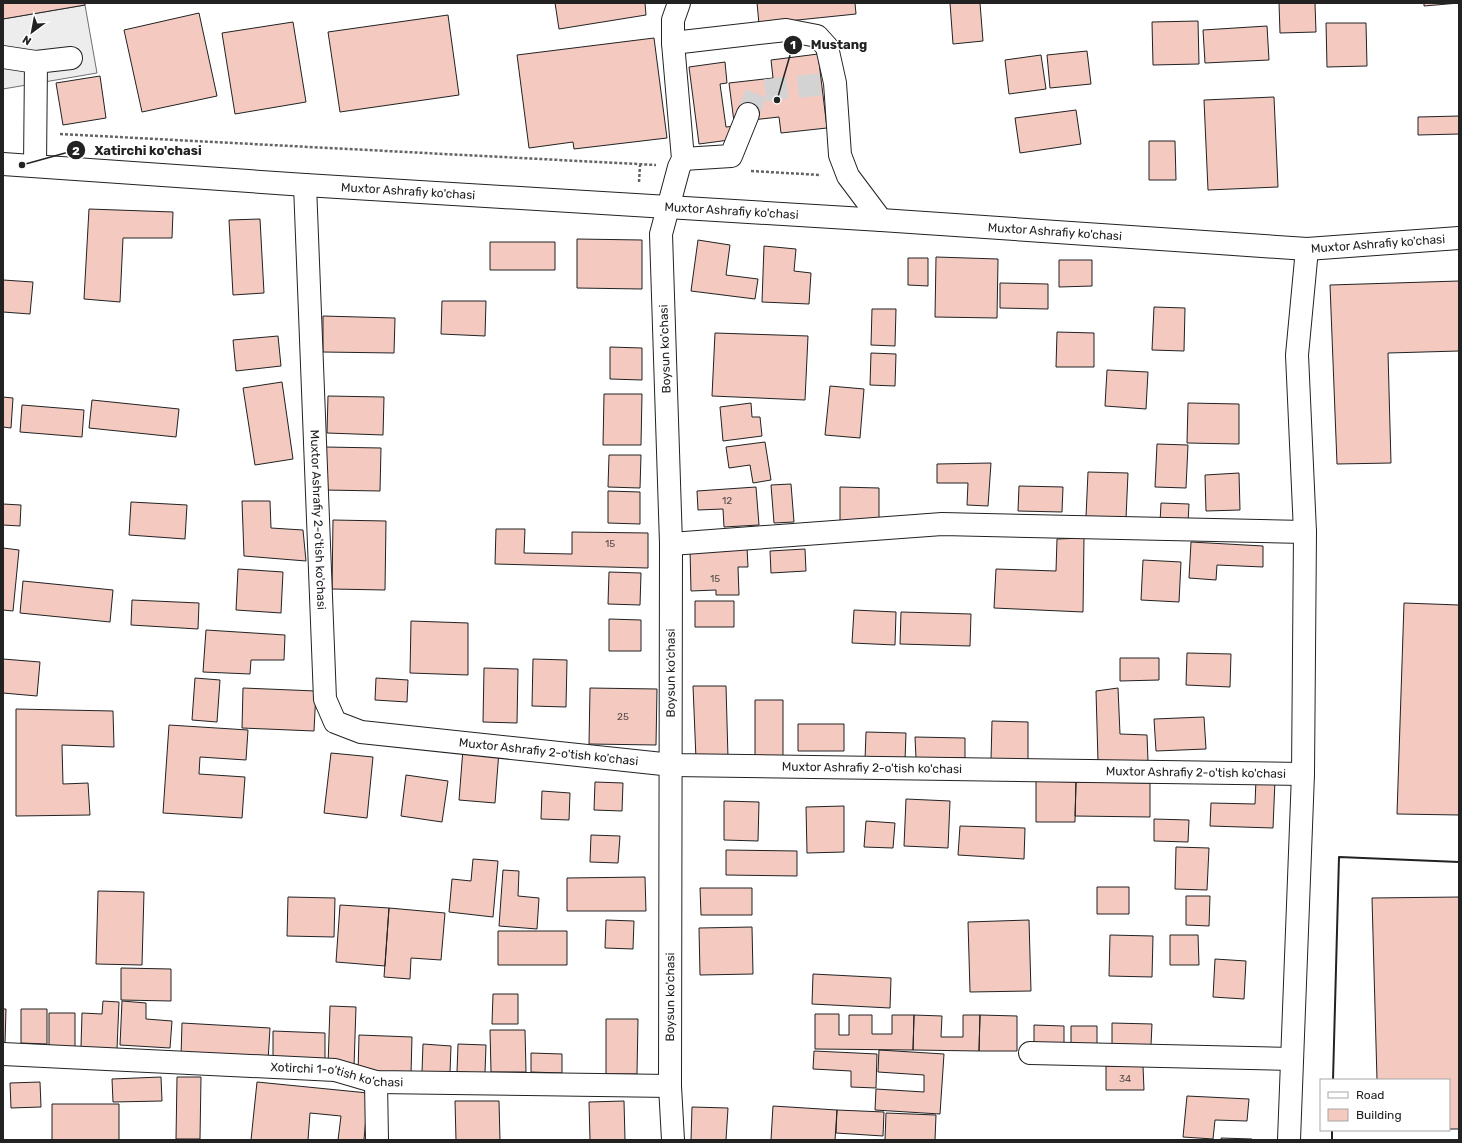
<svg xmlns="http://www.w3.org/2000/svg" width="1462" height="1143" font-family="Rubik,sans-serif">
<rect width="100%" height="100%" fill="#fff"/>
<path fill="#ededed" stroke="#6f6f6f" d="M85,5l12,68 -94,16v-70z"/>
<path fill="#f3c9c0" stroke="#222" d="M3,3h82v2l-82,14z
M555,3h90l1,12 -87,14z
M757,3h98l1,11 -97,10z
M950,3h30l3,38 -30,3z
M1279,3h36l1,29 -36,1z
M1424,3h35l-35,3z
M199,13l18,83 -75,16 -18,-82z
M448,15l11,80 -119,17 -12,-80z
M1198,21l1,43 -46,1 -1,-43z
M293,22l13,80 -71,12 -13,-81z
M1326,23h40l1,43 -40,1z
M1267,26l2,34 -64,3 -2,-33z
M654,38l13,100 -93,11 -1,-7 -44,6 -12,-93z
M1087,51l4,33 -41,4 -3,-33z
M818,54l9,74 -46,5 -2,-16 -45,5 -5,-39 44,-5 -2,-18z
M1041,55l5,34 -37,5 -4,-34z
M725,62l2,21 -7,1 6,43 10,-1 1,13 -38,5 -10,-77z
M100,76l6,42 -43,7 -7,-42z
M1274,97l4,90 -70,3 -4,-90z
M1076,110l5,34 -61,9 -5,-35z
M1459,116v18l-41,1v-18z
M1149,141h26l1,39h-27z
M89,209l84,3 -1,26h-49l-3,64 -36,-3z
M260,219l4,74 -31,2 -4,-75z
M577,239l65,1v49l-65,-1z
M698,240l32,5 -4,30 32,4 -3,20 -64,-8z
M490,242h65v28h-65z
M764,246l32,3 -2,22 17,2 -2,31 -47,-2z
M936,257l62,2 -1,59 -62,-1z
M908,258h20v28l-20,-1z
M1059,260h33v26l-33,1z
M3,280l30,2 -3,32 -27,-2z
M1459,281v70l-71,2 3,110 -54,1 -7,-179z
M1000,283l48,1v25l-48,-1z
M442,301h44l-1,35 -44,-2z
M1154,307l31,1 -1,43 -32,-1z
M872,309h24l-1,37 -24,-1z
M323,316l72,2 -1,35 -71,-1z
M1057,332l37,1v34h-38z
M715,333l93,3 -3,64 -93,-4z
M278,336l3,30 -45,5 -3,-31z
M610,347l32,1v32l-32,-1z
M871,353l25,1 -1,32 -25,-1z
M1107,370l41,2 -2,37 -41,-3z
M282,382l11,77 -38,6 -12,-77z
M830,386l34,3 -4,49 -35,-3z
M604,394h38l-1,51h-38z
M328,396l56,1 -1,38 -56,-2z
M3,397l10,1 -2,30 -8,-1z
M92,400l87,9 -3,28 -87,-9z
M751,403l1,14h8l2,19 -39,5 -3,-34z
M1188,403l51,1v40l-52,-1z
M22,405l62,5 -2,27 -62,-5z
M765,442l6,38 -18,3 -3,-18 -21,3 -3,-21z
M1157,444l31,1 -2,43 -31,-1z
M325,447l56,1 -1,43 -56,-1z
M609,455h32l-1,33 -32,-1z
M991,463l-3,43 -21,-1 1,-22h-31v-19z
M1088,472l40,1 -2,46 -40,-2z
M1239,473l1,37 -34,1 -1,-36z
M791,484l3,38 -20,1 -3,-38z
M1019,486l44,1 -1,25 -44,-1z
M756,487l3,38 -35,2 -1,-18 -25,1 -1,-19z
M840,487l39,1v33h-39z
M608,491l32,1v32l-32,-1z
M242,501h28l1,27 32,2 3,31 -62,-5z
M131,502l56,3 -2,34 -56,-4z
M1161,503l28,1 -1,19h-28z
M3,504l18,1 -1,21 -17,-1z
M333,520l53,1 -1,69 -53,-1z
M496,529h29l-1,24 48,1v-22l76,1v35l-153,-4z
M1084,538l-1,74 -89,-4 2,-39 60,2 1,-32z
M1191,542l72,4v21l-46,-2 -1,15 -27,-2z
M3,548l16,2 -6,61 -10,-1z
M747,548l1,19h-10l1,28h-23v-5l-25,1 -1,-41z
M805,549l1,22 -35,2 -1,-22z
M1143,560l38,2 -2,40 -38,-2z
M238,569l45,3 -2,41 -45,-3z
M609,572l32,1 -1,32 -32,-1z
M23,581l90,9 -3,32 -90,-9z
M132,600l67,3 -1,26 -67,-4z
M695,601h39v26h-39z
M1404,603l55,2v210l-62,-1z
M854,610l42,2 -1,33 -43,-2z
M901,612l70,2 -1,32 -70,-2z
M609,619l32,1v31h-32z
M411,621l57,2v52l-58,-2z
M206,630l79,5 -1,25h-33l-1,14 -47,-2z
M1187,653l44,1 -1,33 -44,-2z
M1120,658h39v22l-39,1z
M3,659l37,3 -3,34 -34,-3z
M533,659l34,1 -1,47 -34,-1z
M484,668l34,1 -1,54 -34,-1z
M195,678l25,2 -3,42 -25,-2z
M376,678l32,2 -1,22 -32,-2z
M693,686h33l2,72 -32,1z
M243,688l73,3 -2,40 -72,-3z
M590,688l67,1 -1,56 -67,-1z
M1118,688l2,46 27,1 1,26h-50l-2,-70z
M755,700h28v58h-28z
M16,709l97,2 1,36 -52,-2 1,39 25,-1 2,32 -74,1z
M1204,717l2,32 -50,2 -2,-32z
M992,721l36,1v39l-37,-1z
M798,724h46v27h-46z
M169,725l79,5 -2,30 -46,-3 -1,17 46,3 -3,41 -79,-5z
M866,732l40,1 -1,27h-40z
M915,737l50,1v20h-49z
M463,749l36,2 -4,52 -36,-3z
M331,753l42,4 -6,61 -43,-5z
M406,775l42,6 -6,41 -41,-6z
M1256,779l19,1 -2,48 -63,-2 1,-23 44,1z
M1036,781l40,1 -1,40h-39z
M595,782l28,1 -1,28 -28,-1z
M1076,782l74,1v34l-75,-1z
M542,791l28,2 -1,27 -28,-1z
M906,799l44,2 -2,47 -44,-2z
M724,801l35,1 -1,39 -34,-1z
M844,806v46l-37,1 -1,-46z
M1154,819l35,1 -1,22 -34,-1z
M866,821l29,2 -2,25 -29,-1z
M960,826l65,2 -1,31 -66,-4z
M591,835l29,1 -2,27 -28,-1z
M1176,847l33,1 -2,42 -32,-1z
M726,850l71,1v25l-71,-1z
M473,859l25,2 -5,56 -44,-5 3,-33 19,2z
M503,870l16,1 -1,25 21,2 -2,31 -38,-3z
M645,877l1,34h-79v-33z
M1097,887h32v27h-32z
M700,888h52v27h-51z
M98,891l46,1 -2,73 -46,-1z
M1186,896h24l-1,30 -23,-1z
M288,897l47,1 -1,39 -47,-1z
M1459,897v232h-10v-49h-72l-5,-182z
M340,905l49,3 -4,58 -49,-4z
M389,908l56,5 -4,47 -30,-2 -1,21 -26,-2z
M606,920l28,1 -1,28 -28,-1z
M1029,920l2,71 -61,1 -2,-70z
M752,927l1,47 -53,1 -1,-47z
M498,931h69v34h-69z
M1110,935l43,1 -1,41 -43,-1z
M1170,935h28l1,30h-29z
M1215,959l31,2 -2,38 -31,-2z
M121,968l50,1v32l-50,-1z
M813,974l78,4 -1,30 -78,-4z
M493,994h25v30h-26z
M103,1001l16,1 -2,47 -36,-2 1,-34 20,1z
M122,1001l24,2v16l26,2 -2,27 -50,-3z
M330,1006l26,1 -2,60 -26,-1z
M3,1009h3l-1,35h-2z
M21,1009h26v35l-26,-1z
M49,1013h26v34h-26z
M815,1014h24v21h10v-20h23v19h20v-19h22l-1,35 -98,-1z
M914,1015l28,1 -1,21h22v-22h17l-1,36 -66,-1z
M980,1015l37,1v35h-38z
M606,1019h32l-1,55h-31z
M182,1023l88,5 -2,33 -87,-5z
M1112,1023l40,1 -1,21 -39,-1z
M1034,1025l30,1v22l-30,-1z
M1071,1026h26v20h-26z
M490,1030h35l1,42h-35z
M273,1031l52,2v31l-52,-1z
M359,1035l53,2 -1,37 -53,-1z
M423,1044l28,2 -1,27 -28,-1z
M458,1044l28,1 -1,28 -28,-1z
M879,1050l65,4 -4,60 -65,-4 1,-21 48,3v-17l-46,-3z
M814,1051l63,3 -1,34 -25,-1v-16l-38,-2z
M531,1053l31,1v19l-31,-1z
M1106,1066h37l1,24h-38z
M161,1077l1,24 -49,1 -1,-23z
M177,1077h24l-1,62h-24z
M40,1082l1,25 -30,1 -1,-25z
M257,1082l111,11 -4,47h-26l3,-24 -31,-3 -2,27h-57z
M1187,1096l62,3 -2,22 -32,-1 -2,19 -30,-2z
M455,1101h44l1,39h-44z
M624,1101l1,39h-35l-1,-38z
M52,1104h67v36h-67z
M773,1106l64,4 -2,30h-64z
M692,1107l36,1 -2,32h-35z
M837,1110l47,2 -1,24 -47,-3z
M886,1113l50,2 -1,25h-50z
M1221,1138l31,1v1h-31z"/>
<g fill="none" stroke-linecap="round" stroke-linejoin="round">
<path stroke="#d3d3d3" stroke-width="22" stroke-dasharray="22 11" stroke-linecap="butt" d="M748,114l9,-23 78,-8"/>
<defs>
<g id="minor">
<path d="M673,43l113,-13 31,6 10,11 8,36 5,72 8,21 33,44"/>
<path d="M3,57l33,5"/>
<path d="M683,159l48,-3 17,-42"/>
<path d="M35,166l1,-104 35,-4"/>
<path id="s1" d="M305,185l20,514 10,23 26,10 311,33 631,9"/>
<path d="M671,544l271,-20 363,8"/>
<path d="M1030,1053l262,6"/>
<path id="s2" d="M3,1054l332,16 41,12 294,4"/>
<path d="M376,1082l1,58"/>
<path id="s3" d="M673,1140l-3,-54 1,-542 -10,-310 18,-67 4,-8 -10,-116v-23l6,-17"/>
<path d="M1289,1140l14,-366 2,-242 -8,-177 10,-106"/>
</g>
<g id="major">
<path id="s4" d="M3,164l302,21 576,35 426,29 152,-11"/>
</g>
</defs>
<use href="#minor" stroke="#222" stroke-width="24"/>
<use href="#major" stroke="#222" stroke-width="24"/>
<path stroke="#646464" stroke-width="2.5" stroke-dasharray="3 2" stroke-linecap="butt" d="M60,134l596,31
M751,171l70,4
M639,182l1,-17"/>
<use href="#minor" stroke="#fff" stroke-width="22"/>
<use href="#major" stroke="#fff" stroke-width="22"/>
<path stroke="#222" stroke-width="2" d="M1333,1080l6,-223 120,5
M1332,1140v-10"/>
</g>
<g text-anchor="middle" stroke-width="3" stroke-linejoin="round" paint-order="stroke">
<g font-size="10" fill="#564c4a">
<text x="727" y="504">12</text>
<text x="610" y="547">15</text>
<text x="715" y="582">15</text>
<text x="623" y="720">25</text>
<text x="1125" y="1082">34</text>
</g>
<g font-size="12" fill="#222" stroke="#fff">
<text dy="4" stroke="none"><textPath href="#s4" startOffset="406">Muxtor Ashrafiy ko'chasi</textPath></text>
<text dy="4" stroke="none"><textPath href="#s4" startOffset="730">Muxtor Ashrafiy ko'chasi</textPath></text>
<text dy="4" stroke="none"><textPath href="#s4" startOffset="1054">Muxtor Ashrafiy ko'chasi</textPath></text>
<text dy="4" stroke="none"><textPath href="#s4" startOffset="1378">Muxtor Ashrafiy ko'chasi</textPath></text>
<text transform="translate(665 349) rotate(-92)" y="4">Boysun ko'chasi</text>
<text dy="4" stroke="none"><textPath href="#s1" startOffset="335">Muxtor Ashrafiy 2-o'tish ko'chasi</textPath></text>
<text dy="4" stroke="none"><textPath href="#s3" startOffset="467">Boysun ko'chasi</textPath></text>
<text dy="4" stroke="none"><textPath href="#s1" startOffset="756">Muxtor Ashrafiy 2-o'tish ko'chasi</textPath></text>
<text dy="4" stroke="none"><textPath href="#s1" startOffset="1080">Muxtor Ashrafiy 2-o'tish ko'chasi</textPath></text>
<text dy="4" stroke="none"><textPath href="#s1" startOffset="1404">Muxtor Ashrafiy 2-o'tish ko'chasi</textPath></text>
<text dy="4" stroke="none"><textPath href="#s3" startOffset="143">Boysun ko'chasi</textPath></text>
<text dy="4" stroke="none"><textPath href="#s2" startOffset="335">Xotirchi 1-o'tish ko'chasi</textPath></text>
</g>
</g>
<path fill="none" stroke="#222" stroke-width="1.5" d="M777 100L793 45M22 165L76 150"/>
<g fill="#222" stroke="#fff" stroke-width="1.5">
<circle cx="777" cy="100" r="4"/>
<circle cx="22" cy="165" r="4"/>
<circle cx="793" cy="45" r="10"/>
<circle cx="76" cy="150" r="10"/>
</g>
<g font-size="12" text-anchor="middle" font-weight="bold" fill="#fff">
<text x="793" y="49">1</text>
<text x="76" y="155">2</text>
</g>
<g font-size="13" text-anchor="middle" font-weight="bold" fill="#222" stroke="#fff" stroke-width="3" stroke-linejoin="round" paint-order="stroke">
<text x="839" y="49">Mustang</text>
<text x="148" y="155">Xatirchi ko'chasi</text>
</g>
<rect width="1462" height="1143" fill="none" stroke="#222222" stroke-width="8"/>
<rect x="1320" y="1079" width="130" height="52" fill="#ffffff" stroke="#a7a7a7"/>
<rect x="1328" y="1092" width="20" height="6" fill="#ffffff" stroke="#a7a7a7"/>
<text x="1356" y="1099" font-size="12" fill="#222222">Road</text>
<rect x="1328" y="1109" width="20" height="12" fill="#f3c9c0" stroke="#a7a7a7"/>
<text x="1356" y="1119" font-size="12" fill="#222222">Building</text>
<g transform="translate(32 32) rotate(212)" stroke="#ffffff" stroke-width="3" paint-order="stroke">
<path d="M0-3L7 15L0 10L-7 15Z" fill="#222222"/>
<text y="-6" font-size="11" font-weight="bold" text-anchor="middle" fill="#222222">N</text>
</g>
</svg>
